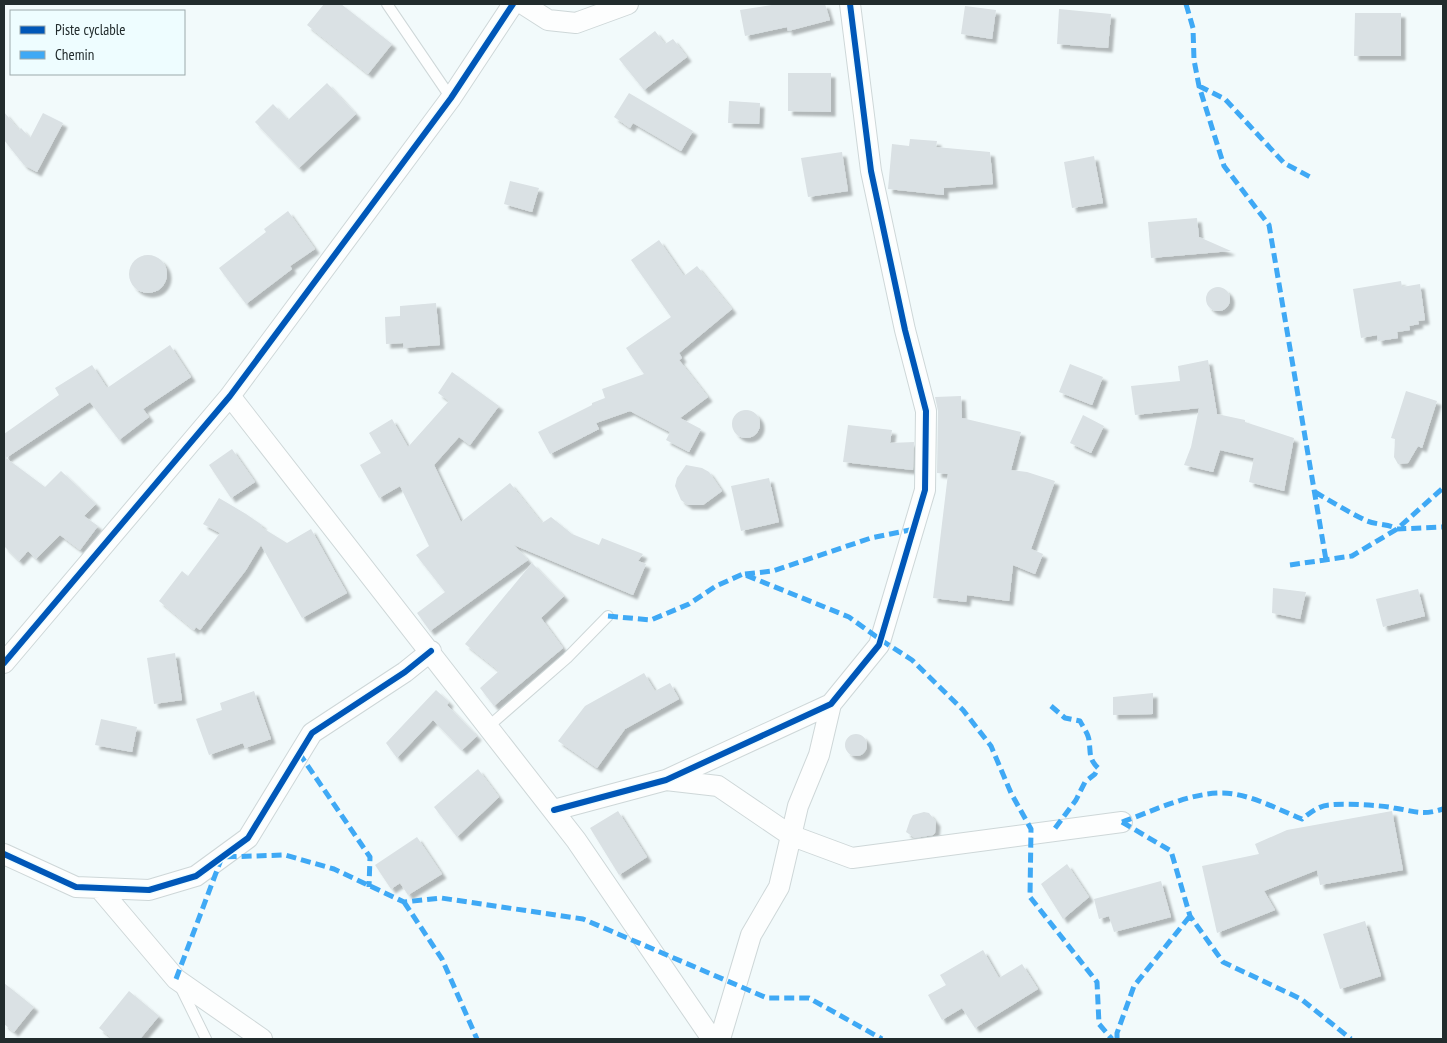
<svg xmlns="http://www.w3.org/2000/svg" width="1447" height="1043" font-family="'PT Sans Narrow',sans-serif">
<defs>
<filter id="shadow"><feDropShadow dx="4.5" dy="4.5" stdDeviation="1" flood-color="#0004"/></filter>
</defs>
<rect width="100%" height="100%" fill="#f2fafb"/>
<path fill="#dae1e4" filter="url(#shadow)" d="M324,4h17l51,40 -24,30 -61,-49z
M778,4h47l5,16 -42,11 -1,-4 -42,9 -5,-26z
M965,6l31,4 -4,29 -31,-5z
M1059,9l52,5 -3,34 -51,-4z
M1355,13h46v43h-47z
M655,31l10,13 8,-5 14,18 -43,33 -25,-31z
M788,73h43v39l-43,-1z
M327,83l29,31 -57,54 -44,-46 18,-18 15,16z
M629,93l64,38 -12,20 -48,-28 -3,5 -16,-11z
M729,101l31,2 -1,21 -31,-1z
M4,112l15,18 2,-2 9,10 13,-25 20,10 -26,49 -13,-7 -20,-25z
M910,139l27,2 -1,6 54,5 3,32 -49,4v7l-56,-6 4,-45 17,2z
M842,152l6,39 -40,6 -7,-39z
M1094,156l9,47 -31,5 -8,-46z
M510,181l29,7 -7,24 -28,-8z
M288,211l27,38 -25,17 2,3 -46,35 -27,-36 47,-36 -2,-3z
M1197,218l2,19 32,14 -80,7 -3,-36z
M659,240l25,36 13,-10 35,43 -53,44 3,5 -3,2 29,37 -28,21 21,11 -12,23 -23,-12 4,-8 -40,-21 -34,12 3,6 -49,25 -12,-22 54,-27v-2l13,-5 -3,-9 42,-15 -18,-26 45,-31 -40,-57z
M129 274a19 19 0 1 1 38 0a19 19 0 1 1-38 0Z
M1401,281l1,6 18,-3 5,36 -7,1 1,3 -10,2 1,4 -13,2 1,6 -20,3 -1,-6 -16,3 -8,-49z
M1206 299a12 12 0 1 1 24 0a12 12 0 1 1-24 0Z
M436,303l4,42 -36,3 -1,-5 -17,1 -1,-27 15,-1v-10z
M170,345l21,32 -48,32 6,8 -30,23 -29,-38 -84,56 39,29 16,-16 35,33 -12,12 14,10 -18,24 -20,-15 -24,24 -8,-8 -9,10 -15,-15v-112l55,-39 -4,-7 37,-23 15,23z
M1208,360l9,54 28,6v2l49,16 -10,53 -35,-9 5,-24 -34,-8 -7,22 -29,-7 7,-18 8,-39 -64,7 -4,-29 49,-5 -2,-15z
M1070,364l33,13 -11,28 -33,-13z
M452,372l47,34 -29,39 -11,-8 -25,28 27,57 49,-39 32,40 9,-6 21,17 27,11 3,-7 41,16 -5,7 8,3 -13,31 -119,-50 14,15 -98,71 -13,-18 28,-21 -29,-37 13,-9 -29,-60 -21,12 -19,-33 21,-12 -12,-20 23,-14 16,28 41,-46 -11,-8z
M1406,391l31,10 -15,47 -4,-2 -10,17 -10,1 -4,-7 1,-18 -4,-1z
M961,396l1,22 59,14 -10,38 16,2 28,9 -24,68 12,5 -8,20 -22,-9 -4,36 -42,-6 -1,7 -33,-4 15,-124 -11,-1 1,-62 -3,-14z
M732 424a14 14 0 1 1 28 0a14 14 0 1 1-28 0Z
M1083,415l21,11 -13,27 -21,-10z
M848,425l44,5 -2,13 24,-1 -1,28 -70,-8z
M232,449l23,33 -24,16 -22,-33z
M686,465l16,3 7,4 13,19 -19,14h-15l-7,-5 -6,-14 2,-8z
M769,478l10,44 -38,9 -10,-45z
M219,498l27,16 16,11 -1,2 26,16 24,-14 36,64 -45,25 -41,-73 -15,25 -46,60 -4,-3 -2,3 -35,-29 23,-30 6,5 32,-43 -17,-9z
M532,563l32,33 -23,22 22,30 -69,58 -14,-18 19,-17 -34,-27z
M1273,588l33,4 -6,27 -28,-6z
M1418,589l7,27 -42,11 -7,-28z
M175,653l7,47 -28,4 -7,-46z
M644,673l11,18 15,-8 9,16 -54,30 -28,39 -39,-27 27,-35z
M436,690l13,12 -2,3 30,31 -15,14 -29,-30 -36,38 -11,-15z
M254,691l17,48 -26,9 -2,-5 -34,12 -13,-36 26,-9 -2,-7z
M1153,693v21l-40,1v-18z
M101,719l36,8 -5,25 -37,-7z
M845 745a11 11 0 1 1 22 0a11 11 0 1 1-22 0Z
M478,769l21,28 -42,40 -23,-30z
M618,811l29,46 -28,18 -29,-47z
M1392,811l11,59 -83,15 -3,-15 -53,21 11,19 -58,23 -15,-67 57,-12 -4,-10 32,-14z
M924,812l5,1 7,9 -1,11 -2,2 -18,3 -9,-6 4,-12 3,-5z
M417,837l25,37 -34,21 -8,-12 -9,6 -16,-24z
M1067,864l22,33 -26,22 -22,-35z
M1161,881l10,36 -57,15 -5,-16 -10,3 -5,-20z
M1365,921l16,55 -41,13 -17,-55z
M983,950l16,28 23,-14 16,25 -63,39 -13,-20 -20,12 -14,-25 18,-10 -6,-10z
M4,983l30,24 -20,25 -10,-8z
M129,991l30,25 -19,23h-27l-14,-11z"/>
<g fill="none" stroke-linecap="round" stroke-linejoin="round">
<defs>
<path id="lane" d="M387,4l64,94
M489,726l78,-68 41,-42
M180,986l26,53"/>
<path id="street" d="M523,4l25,16 28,3 52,-19
M230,396l346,444 136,199
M4,663l226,-267 221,-298 62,-94
M666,780l52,6 72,49 62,23 270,-36
M554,810l112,-30 165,-76 48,-59 46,-155 1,-79 -21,-81 -34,-159 -21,-167
M4,854l72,33 73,3 47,-14 52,-38 64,-105 93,-61 26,-21
M99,888l77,91 86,60
M720,1039l31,-104 28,-48 19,-81 21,-51 12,-51"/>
</defs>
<use href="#lane" stroke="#ced7d8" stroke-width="12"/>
<use href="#street" stroke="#ced7d8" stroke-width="22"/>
<use href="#lane" stroke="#fdfefe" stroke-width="10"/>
<use href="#street" stroke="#fdfefe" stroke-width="20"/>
<path stroke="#3fa9f5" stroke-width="5" stroke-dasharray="10 5" stroke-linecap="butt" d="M1186,4l7,24 1,32 5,26 25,80 45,59 57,335
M1199,86l26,13 59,64 28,15
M1315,492c17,10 35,21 52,29 10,4 23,3 30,8l46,-2
M1290,565l62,-9 45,-27 46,-41
M745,574l28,-3 98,-33 44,-9
M608,616l43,4 38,-16 27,-18 27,-12 106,43 32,23 31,20 51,50 28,36 20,47 20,36 -1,68 67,85 2,42 13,15
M1051,706l14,12 15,3c3,6 9,14 9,20 2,12 -1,17 9,27l-3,6 -10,8 -9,18 -23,31
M299,753l71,104 -1,30
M1122,822c31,-11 67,-29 100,-29 26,0 55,16 80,26 8,-6 16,-13 27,-14 12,-2 52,0 65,3 21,3 27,8 49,1
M1122,822l49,29 19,65 33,46 78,37 50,40
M404,902l38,57 35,80
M176,979l46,-122 63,-2 49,14 70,33 37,-4 142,21 184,79h42l73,41
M1117,1039v-6l17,-47 56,-70"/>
<defs>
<path id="cycleway" d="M4,663l226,-267 221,-298 62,-94
M554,810l112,-30 165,-76 48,-59 46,-155 1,-79 -21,-81 -34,-159 -21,-167
M4,854l72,33 73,3 47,-14 52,-38 64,-105 93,-61 26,-21"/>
</defs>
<use href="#cycleway" stroke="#eefdff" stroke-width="9"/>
<use href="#cycleway" stroke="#0057b8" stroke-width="6"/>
</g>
<rect width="1447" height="1043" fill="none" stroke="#222c2d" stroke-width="10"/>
<rect x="10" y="10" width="175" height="65" fill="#eefdff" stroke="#9ca9ab"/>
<rect x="20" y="26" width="25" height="8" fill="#0057b8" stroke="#9ca9ab"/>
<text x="55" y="35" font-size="15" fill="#222c2d">Piste cyclable</text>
<rect x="20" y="51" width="25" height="8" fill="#3fa9f5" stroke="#9ca9ab"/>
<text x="55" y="60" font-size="15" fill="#222c2d">Chemin</text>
</svg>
